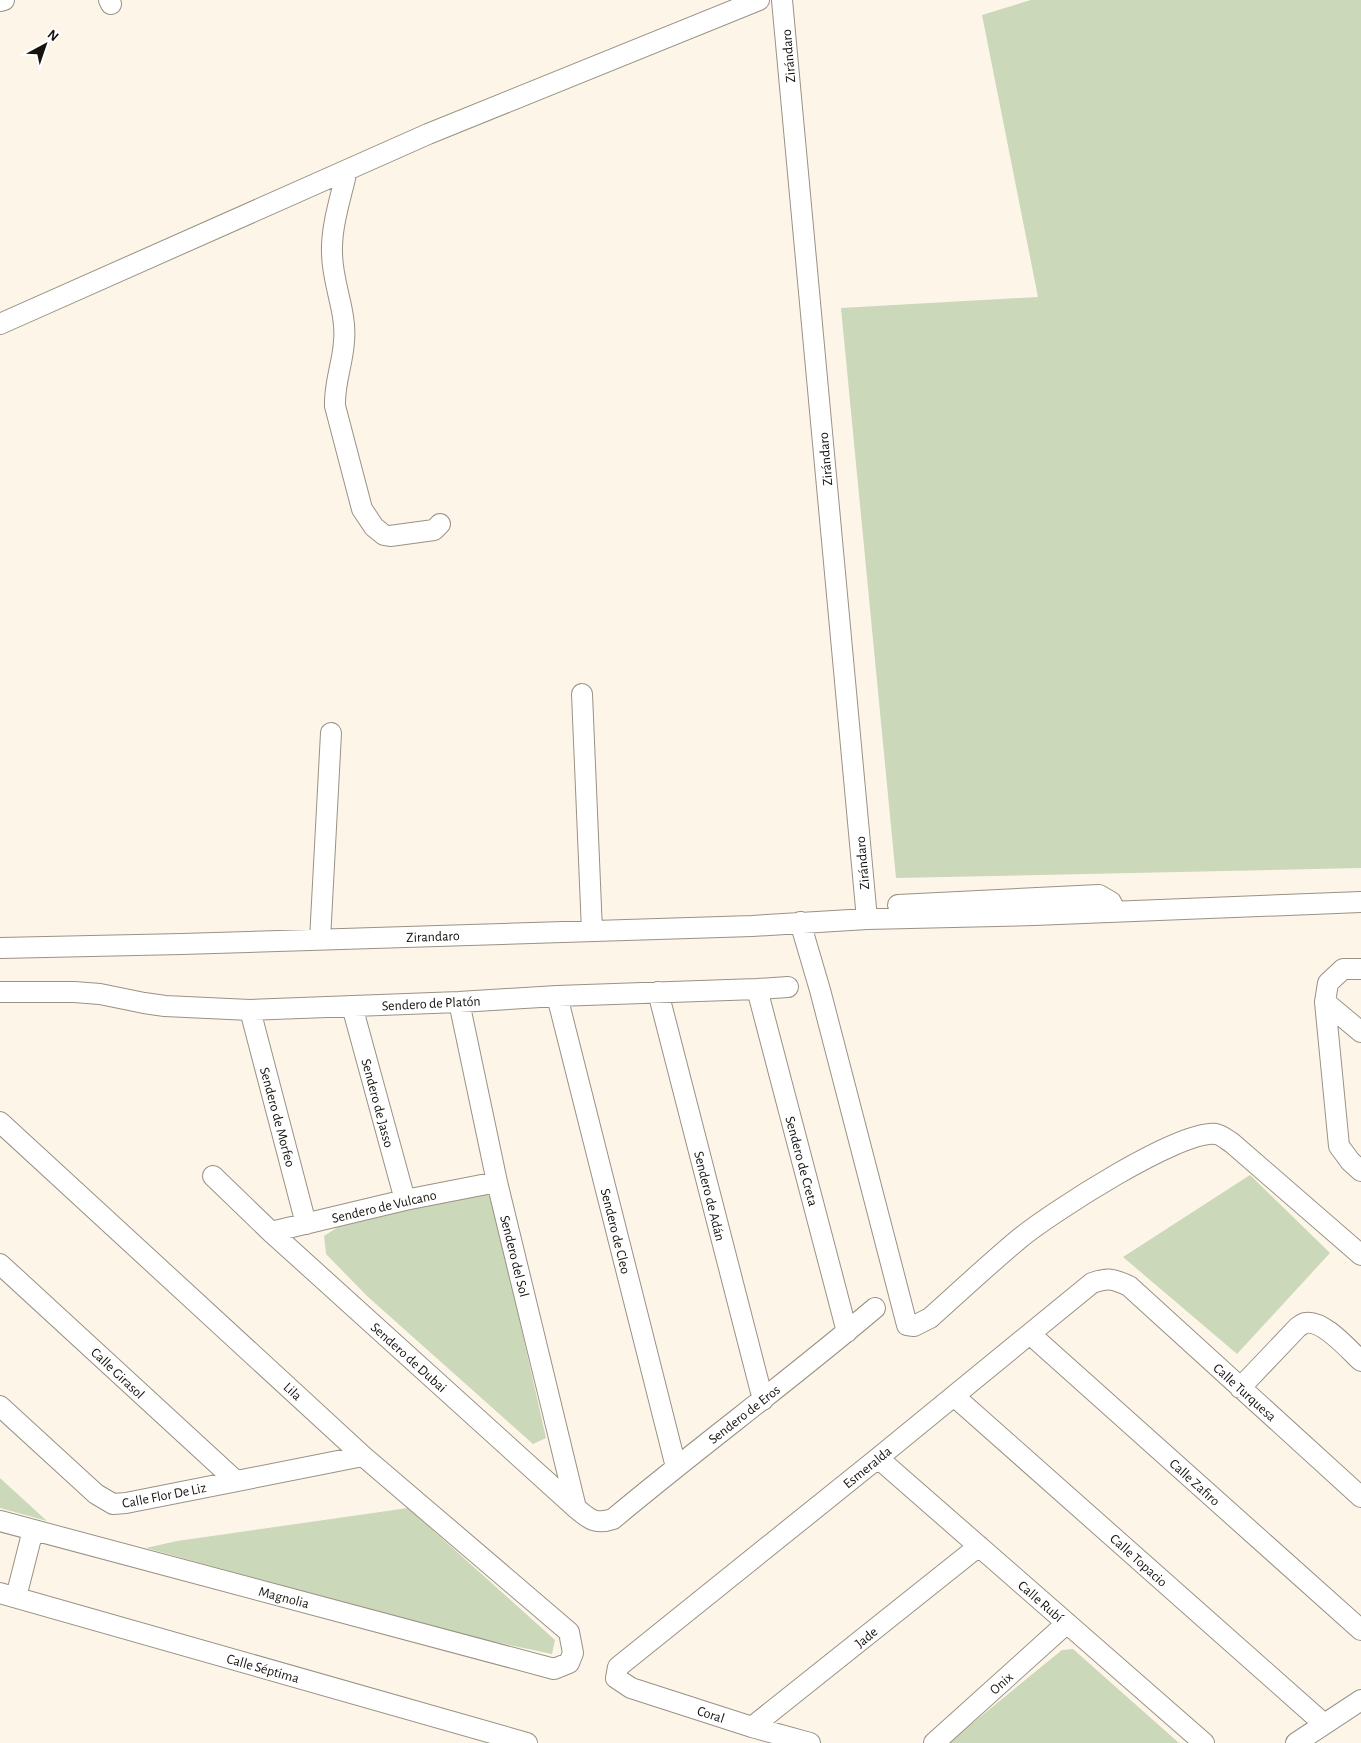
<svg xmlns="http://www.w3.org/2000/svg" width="1361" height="1743" font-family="'Alegreya Sans',sans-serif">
<rect width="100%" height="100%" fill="#fdf6e8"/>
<path fill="#cbd8b9" d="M1031,0h330v868l-465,10 -55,-570 197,-11 -56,-282z
M1250,1175l80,78 -93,101 -114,-97z
M483,1192l9,6 54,240 -13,6 -166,-148 -41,-42 -2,-18 14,-9z
M0,1478l47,43 -47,-13z
M408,1508l147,132 -3,14 -104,-22 -302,-84 31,-7z
M1073,1649l106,94h-231l114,-93z"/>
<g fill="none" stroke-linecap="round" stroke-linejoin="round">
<defs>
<path id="minor" d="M109,0l2,4
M782,0l85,919
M0,1l4,-1
M347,170c-6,27 -16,56 -15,83 0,30 15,59 12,88 -1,22 -10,42 -9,65l27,103 12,18 10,8 6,1 44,-6 6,-6
M0,324l428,-190 331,-134
M582,694l10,237
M898,905l201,-10 12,7 4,9
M800,922l20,68 87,335 7,1 16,-8c29,-26 58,-53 89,-79 30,-25 161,-110 197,-105 6,1 11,6 16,9l129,112
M320,940l11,-207
M0,948l182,-4 570,-18 115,-7 167,-4 327,-13
M1361,969h-18l-15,14 -3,19 14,144 11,15 11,10
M757,989l90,343
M0,992h74l26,2 44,9 21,3 85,4 209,-8 98,-6 200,-7 31,-2
M658,992l105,408
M557,996l119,471
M459,1002l38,180 79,326
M1325,1002l36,30
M352,1006l53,194
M250,1010l56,214
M0,1122l363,334 206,176 4,21 -4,10 -15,6 -554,-148
M213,1176l58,56 305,276c13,11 19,17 37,11 86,-72 176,-138 262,-211
M271,1232l134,-32 92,-18
M0,1264l236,217
M1030,1334l331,296
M1240,1388l58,-61c2,-1 4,-3 7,-4 18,-4 44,27 56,38
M954,1396l370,328
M0,1406l96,88 17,10 13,-1 237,-47
M878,1458l326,285
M0,1593l527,150
M16,1597l17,-67
M752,1727l227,-181
M810,1743l-58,-16 -121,-39 -15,-10 2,-11 260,-209 214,-175c17,-6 21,-4 37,3l232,211
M934,1743l133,-120
M1296,1743l65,-43"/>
</defs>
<use href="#minor" stroke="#999285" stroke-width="22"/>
<use href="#minor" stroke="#fff" stroke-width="20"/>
</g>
<g text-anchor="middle" stroke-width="4" stroke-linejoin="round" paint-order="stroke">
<g font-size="14" fill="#16130f" stroke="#fff">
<text transform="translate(788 56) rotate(-95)" y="5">Zirándaro</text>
<text transform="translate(825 459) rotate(-95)" y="5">Zirándaro</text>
<text transform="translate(862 863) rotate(-95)" y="5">Zirándaro</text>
<text transform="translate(433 936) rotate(-2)" y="5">Zirandaro</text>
<text transform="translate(431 1003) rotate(-3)" y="5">Sendero de Platón</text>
<text transform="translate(378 1103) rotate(75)" y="5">Sendero de Jasso</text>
<text transform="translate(278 1117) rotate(75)" y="5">Sendero de Morfeo</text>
<text transform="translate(802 1161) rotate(75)" y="5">Sendero de Creta</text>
<text transform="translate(710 1196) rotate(76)" y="5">Sendero de Adán</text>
<text transform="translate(384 1206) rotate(-13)" y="5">Sendero de Vulcano</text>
<text transform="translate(616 1231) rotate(76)" y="5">Sendero de Cleo</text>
<text transform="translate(515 1256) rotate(76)" y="5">Sendero del Sol</text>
<text transform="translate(409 1357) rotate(42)" y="5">Sendero de Dubai</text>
<text transform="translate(118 1373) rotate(43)" y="5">Calle Girasol</text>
<text transform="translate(293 1391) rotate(43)" y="5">Lila</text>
<text transform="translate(1245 1392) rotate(42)" y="5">Calle Turquesa</text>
<text transform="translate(744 1414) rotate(-38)" y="5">Sendero de Eros</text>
<text transform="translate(867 1467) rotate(-39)" y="5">Esmeralda</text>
<text transform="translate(1195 1482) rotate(42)" y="5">Calle Zafiro</text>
<text transform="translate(164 1495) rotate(-11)" y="5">Calle Flor De Liz</text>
<text transform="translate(1139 1560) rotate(42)" y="5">Calle Topacio</text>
<text transform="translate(284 1597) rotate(15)" y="5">Magnolia</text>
<text transform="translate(1041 1601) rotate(41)" y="5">Calle Rubí</text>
<text transform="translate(866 1637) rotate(-39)" y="5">Jade</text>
<text transform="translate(263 1668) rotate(16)" y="5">Calle Séptima</text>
<text transform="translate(1001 1683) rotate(-42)" y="5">Onix</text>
<text transform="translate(711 1714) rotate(18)" y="5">Coral</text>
</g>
</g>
<g transform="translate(45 45) rotate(40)" stroke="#ffffff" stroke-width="4" paint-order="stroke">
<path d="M0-4L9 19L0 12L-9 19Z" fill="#16130f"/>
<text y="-8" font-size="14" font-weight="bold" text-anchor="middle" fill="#16130f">N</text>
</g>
</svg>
